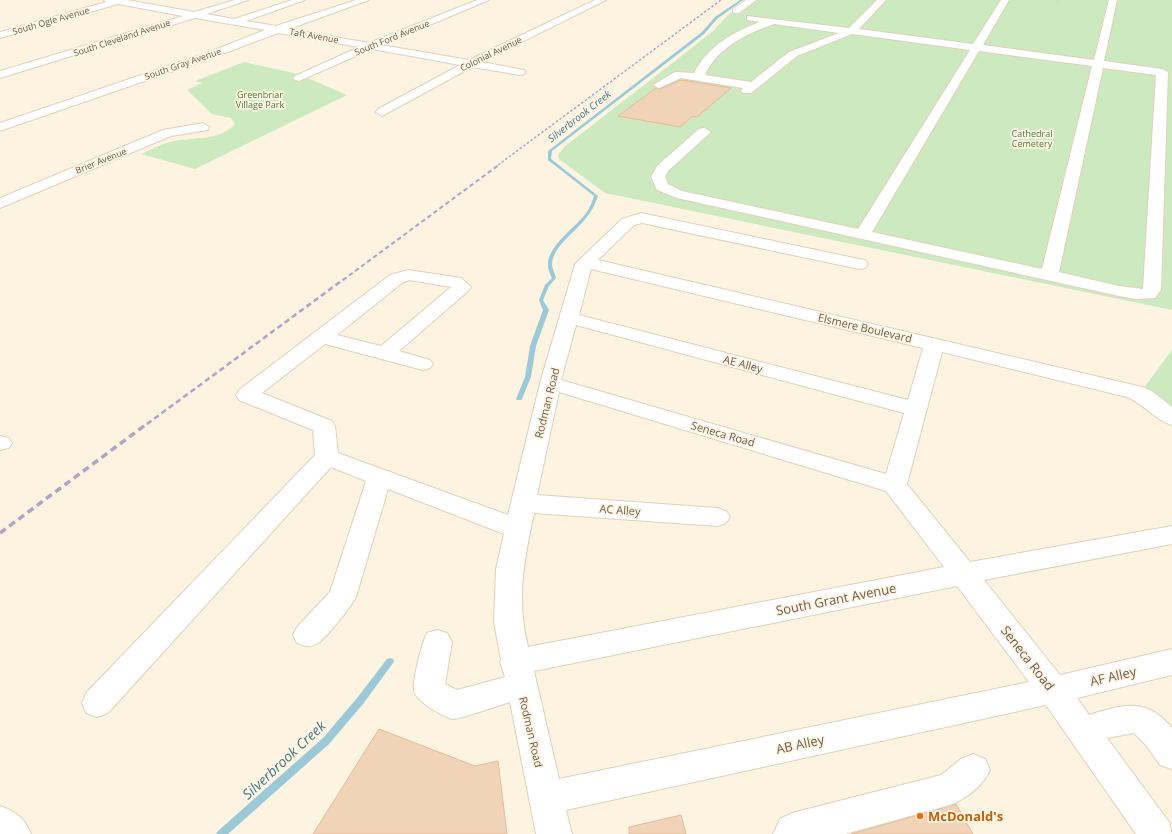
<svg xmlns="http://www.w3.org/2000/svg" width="1172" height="834" font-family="'Open Sans',sans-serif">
<rect width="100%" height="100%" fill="#fcf4e0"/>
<path fill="#cde9bf" d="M750,0h422v310l-567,-117 -46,-34 -1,-4 6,-8 111,-86 38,-30 14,-15z
M244,62l54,12 49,21 -152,74 -54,-15c10,-4 22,-11 33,-13 21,-4 46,0 61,-17l-4,-6 -19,-4 -25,-24 15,-7 -7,-2z
M1172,350v61l-29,-22z"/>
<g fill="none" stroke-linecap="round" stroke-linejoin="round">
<path fill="#9cc9d7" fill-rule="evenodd" d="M740,0h3l-26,19 -13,15 -152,117 -1,8 47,37c-3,8 -6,15 -12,22 -10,14 -35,29 -34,48 1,4 3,8 4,12l-7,8 -6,14 6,10 -13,36 -5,31 -9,22 -1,1h-4l-1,-1 9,-22 5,-31 13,-36 -4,-10 6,-15 7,-7c-2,-4 -4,-8 -4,-12 -1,-19 23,-35 34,-48 6,-6 9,-13 12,-22l-46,-36v-9l154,-119 13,-15z
M390,658l3,1 1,2 -1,2 -30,41 -34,40 -101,90h-12l2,-3 105,-93 34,-40 30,-39z"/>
</g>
<path fill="#f1d3b8" stroke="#e4bb98" d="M681,80l50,8 -34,29 -4,-1 -13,11 -62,-11 38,-28 4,1z
M379,729l96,37 23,-5 9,73h-194z
M956,804l17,30h-122l99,-28z
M681,815l5,19h-57v-7z"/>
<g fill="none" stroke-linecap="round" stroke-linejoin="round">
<defs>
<path id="minor" d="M104,0h23l67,12 41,-12h13l-41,14 27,5 58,-19h13l-59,21 30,5 80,-26h13l-80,29 80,14 108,-43h12l-107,45 87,15 126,-60h11l-124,62 42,8 2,2 -2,2 -4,1 -48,-8 -90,49 -6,-4 2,-3 82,-44 -88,-16 -73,32 -4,-1 -2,-2 2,-2 64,-29 -81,-14 -61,23 -217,75v-8l209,-71 56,-22 -70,-12 -195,60v-7l183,-55 -65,-12 -118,34v-6l106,-30z
M746,0h10l-17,13h-6v-4z
M877,0h9l-27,29 114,15 28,-44h8l-26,45 111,15 15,-60h8l-13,61 58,8 6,3 -7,218 -6,8 -20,1 -16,-3 -442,-98 -20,-8 -6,-13 6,-11 42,-37 5,-1 7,4 -43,39 -3,6 3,7 14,7 176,38 112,-179 -118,-16 -55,22 -46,37h-8l-2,-2 2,-3 -62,-10 -22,10 -6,-3 22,-13 19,1c14,-27 39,-41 66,-51l-13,-2v-4l102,12zM774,24l65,9 -50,19 -38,30 -46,-7c13,-28 41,-41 69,-51zM979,51l113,15 -50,203 -170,-37zM1103,68l53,7 -13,214 -24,-3 -60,-14z
M203,123l6,4 -1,3 -37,6 -171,72v-10l163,-68z
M641,213l218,46 6,1 3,4 -3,4 -6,1 -217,-46 -8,2 -36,35 544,127 10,4 20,16v18c-17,-5 -28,-21 -45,-28l-185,-45 -35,132 63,78 202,-36v18l-188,36 76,95 112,-26v26l-95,23 12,17c34,-11 58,-18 83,13v41l-12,-4 -14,-20 -12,-12 -27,5 62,84 3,12h-36l-90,-129 -480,105 6,24h-36l-26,-132c-10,3 -50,17 -57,17 -10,-2 -37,-18 -39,-28 -2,-9 8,-49 13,-58l10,-3 10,3 5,9 -7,42 12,6 48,-13 -5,-15 1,-2 -7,-38 2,-53 8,-35 -116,-45 -32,108c-6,11 -28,39 -38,46 -7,5 -14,3 -21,0l-4,-8 4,-8 33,-35 36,-111 -35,-14 -223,246 -11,4 -11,-4 -4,-10 4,-10 229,-238 -2,-25 -74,-30 -3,-5 3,-5 151,-115 18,-5 53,8 10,9 -3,4 -69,60 31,9 3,4 -3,4 -7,2 -98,-26 -63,49 70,28 3,5 3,27 170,62 32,-132 35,-119 47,-45zM591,269l332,79 -15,52 -329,-85zM409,280l42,7 -70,59 -44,-11 65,-52zM576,325l328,88 -18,61 -325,-94zM559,392l327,99 58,76 -416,80c-12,-50 -4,-86 6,-134l183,13 9,-3 4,-6 -4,-6 -9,-3 -180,-13zM957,586l72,96 -470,97 -25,-108z
M0,436l9,2 3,5 -3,5 -9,2z
M973,754l12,5 5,11c-8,17 -23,28 -40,35l-105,29h-72l7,-15 12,-6 149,-38 20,-16z
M0,806c16,6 24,11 31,28h-31z"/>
</defs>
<use href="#minor" stroke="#e0d0bc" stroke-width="2"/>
<path stroke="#d6b79c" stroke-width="1" stroke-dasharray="0.5 1.5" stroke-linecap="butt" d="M1057,3l2,-3"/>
<use href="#minor" fill="#fff" fill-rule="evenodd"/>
<path stroke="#b7a0c5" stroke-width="1.5" stroke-dasharray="2.5 2" stroke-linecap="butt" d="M498,165l223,-165"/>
<path stroke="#b7a0c5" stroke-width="2" stroke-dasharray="4.5 3" stroke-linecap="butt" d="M343,280l157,-116"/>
<path stroke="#b7a0c5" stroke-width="2.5" stroke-dasharray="5.5 3.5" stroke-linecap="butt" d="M147,424l197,-145"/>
<path stroke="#b7a0c5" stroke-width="3.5" stroke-dasharray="7 4.5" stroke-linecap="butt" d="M0,533l148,-110"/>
</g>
<circle fill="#e8710a" stroke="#fff7e6" stroke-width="1.5" cx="920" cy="816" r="4"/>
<g text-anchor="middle" stroke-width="3.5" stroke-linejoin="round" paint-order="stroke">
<g font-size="9" fill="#735a48" stroke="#fff7e6">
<text transform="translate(51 21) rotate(-16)" y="3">South Ogle Avenue</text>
<text transform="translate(314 36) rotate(10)" y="3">Taft Avenue</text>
<text transform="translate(122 38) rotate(-18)" y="3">South Cleveland Avenue</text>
<text transform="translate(392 38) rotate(-22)" y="3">South Ford Avenue</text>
<text transform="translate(491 54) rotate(-26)" y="3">Colonial Avenue</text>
<text transform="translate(183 64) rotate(-19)" y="3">South Gray Avenue</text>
<text transform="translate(101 161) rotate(-22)" y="3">Brier Avenue</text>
</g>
<g font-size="9" fill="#4c7840" stroke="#fff7e6">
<text x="260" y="98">Greenbriar<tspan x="260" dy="10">Village Park</tspan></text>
<text x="1032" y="137">Cathedral<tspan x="1032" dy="10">Cemetery</tspan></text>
</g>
<g font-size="10" font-style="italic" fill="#417586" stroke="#fff7e6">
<text transform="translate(579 116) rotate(-38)" y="4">Silverbrook Creek</text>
</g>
<g font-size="11" fill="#735a48" stroke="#fff7e6">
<text transform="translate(865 328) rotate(13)" y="4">Elsmere Boulevard</text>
<text transform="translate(743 364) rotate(15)" y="4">AE Alley</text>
<text transform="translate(547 403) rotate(-76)" y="4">Rodman Road</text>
<text transform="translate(723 434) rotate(16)" y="4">Seneca Road</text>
<text transform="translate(620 510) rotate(4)" y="4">AC Alley</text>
<text transform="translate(531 732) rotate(77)" y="4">Rodman Road</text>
</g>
<g font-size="13" fill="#735a48" stroke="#fff7e6">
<text transform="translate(836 599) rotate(-11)" y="5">South Grant Avenue</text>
<text transform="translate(1028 658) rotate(52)" y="5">Seneca Road</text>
<text transform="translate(1113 676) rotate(-13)" y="5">AF Alley</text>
<text transform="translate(800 744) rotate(-12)" y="5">AB Alley</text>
</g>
<g font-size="13" font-weight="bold" fill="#c56008" stroke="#fff7e6" text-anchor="start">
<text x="928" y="821">McDonald's</text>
</g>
<g font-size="14" font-style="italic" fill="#417586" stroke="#fff7e6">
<text transform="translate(284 760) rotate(-43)" y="5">Silverbrook Creek</text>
</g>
</g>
</svg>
